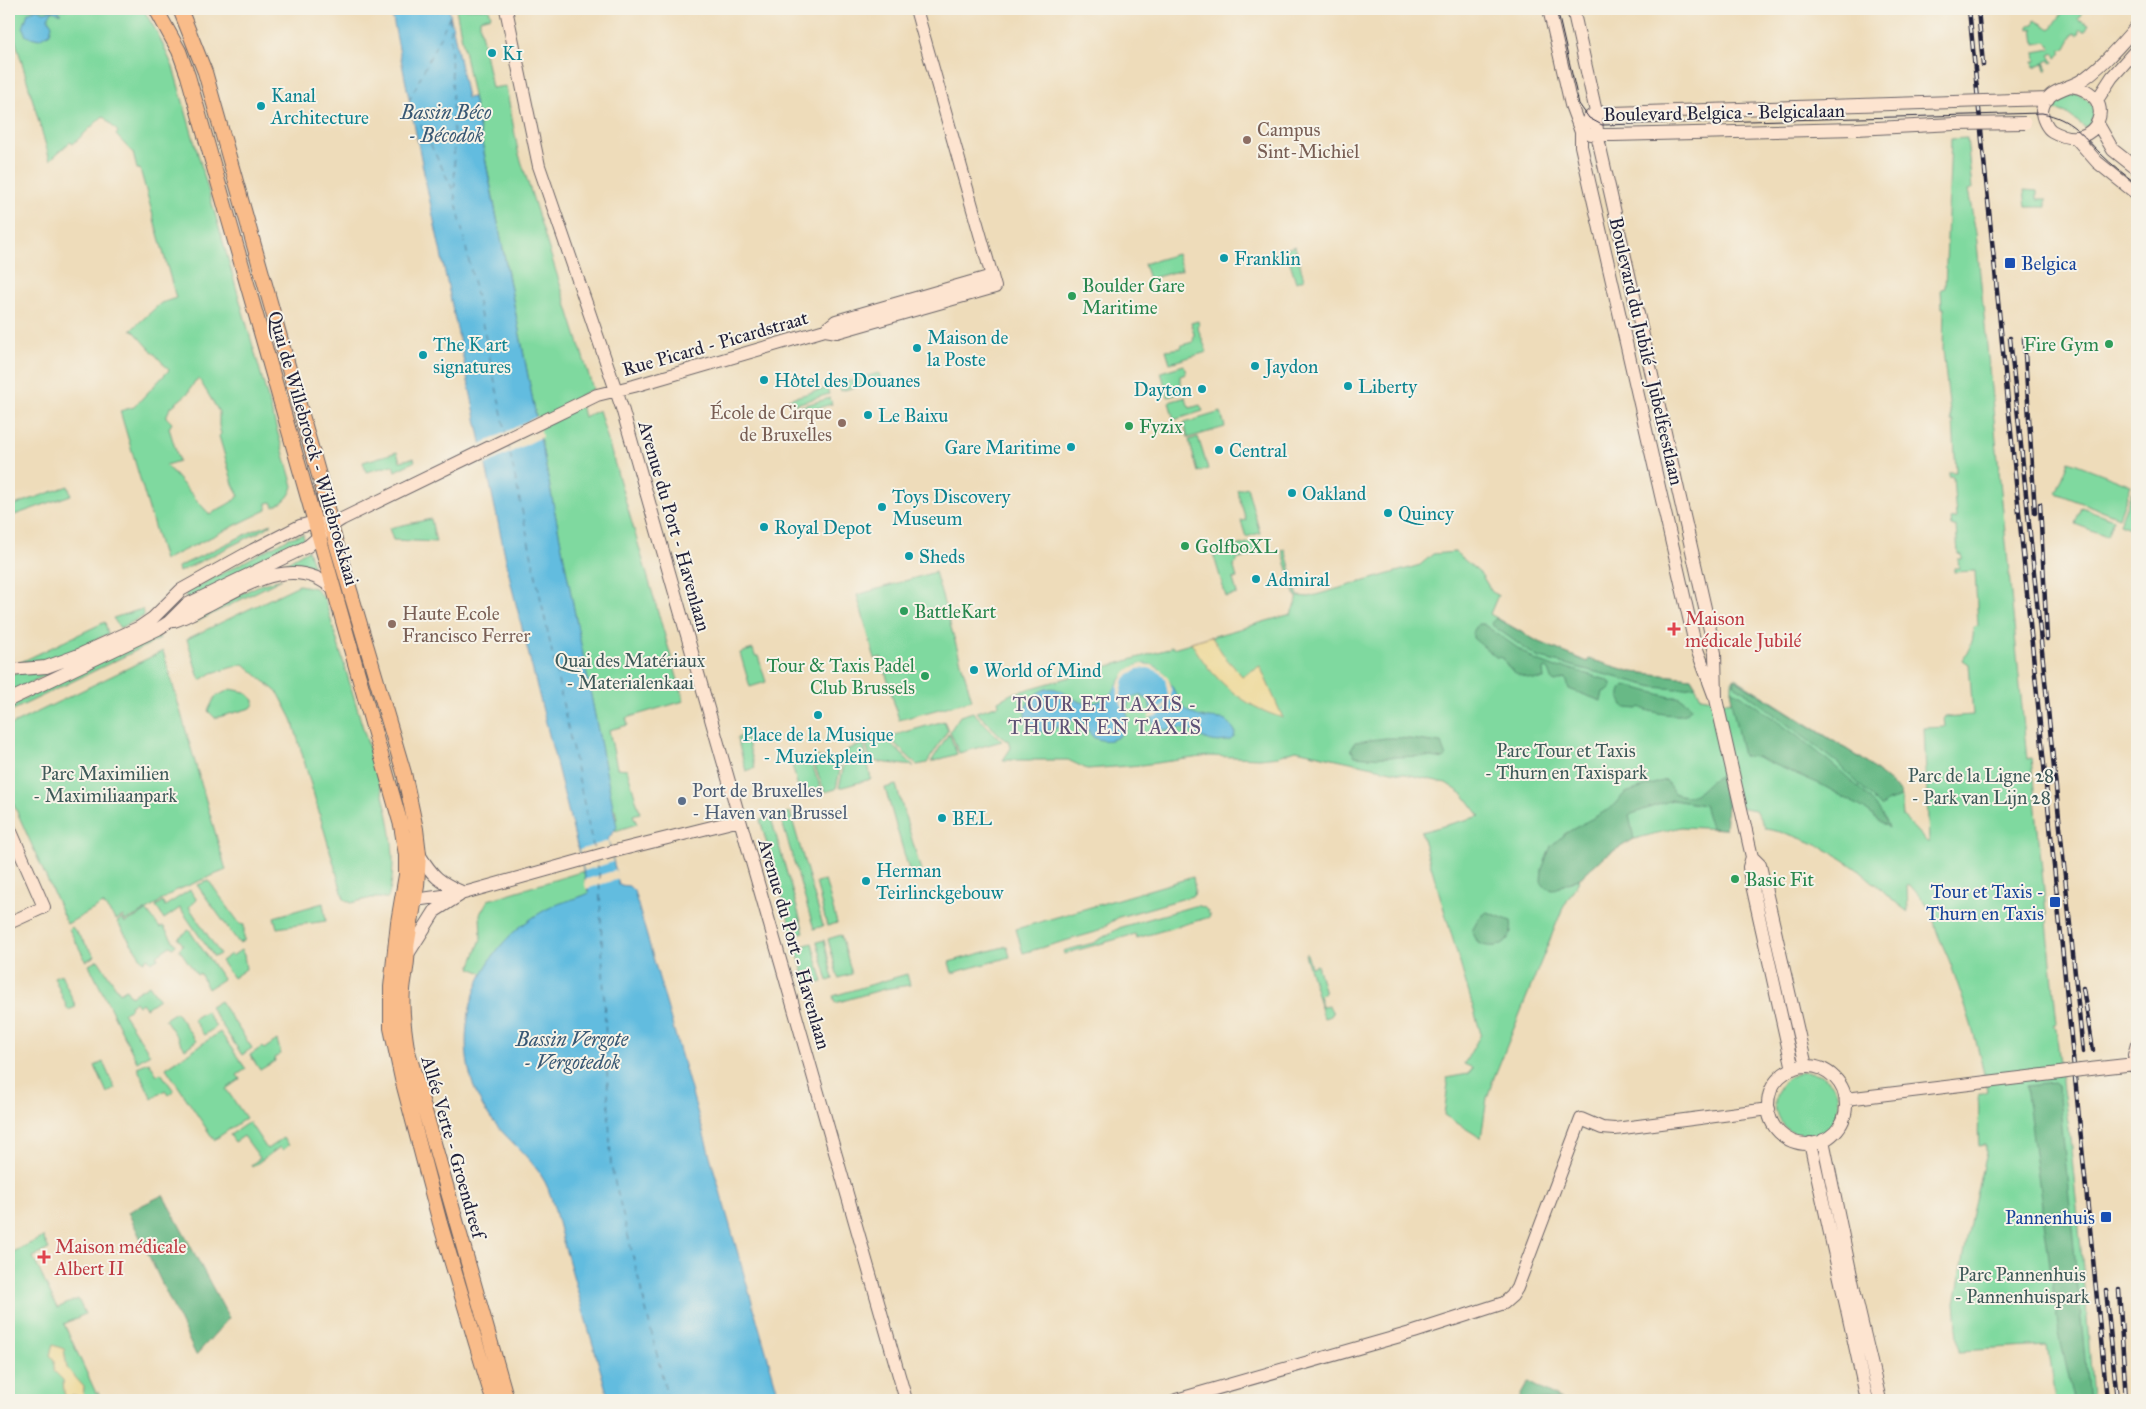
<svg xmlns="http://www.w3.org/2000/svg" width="2146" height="1409" font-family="'IM FELL Great Primer',serif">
<rect width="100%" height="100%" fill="#f7f3e8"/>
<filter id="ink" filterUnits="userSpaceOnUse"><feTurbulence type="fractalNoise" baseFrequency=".02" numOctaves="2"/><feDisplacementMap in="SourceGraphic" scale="10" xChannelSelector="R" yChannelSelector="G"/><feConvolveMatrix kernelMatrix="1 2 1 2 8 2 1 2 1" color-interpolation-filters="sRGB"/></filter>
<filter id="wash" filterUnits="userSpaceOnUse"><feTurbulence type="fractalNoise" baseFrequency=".0096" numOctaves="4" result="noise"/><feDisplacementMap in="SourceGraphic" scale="20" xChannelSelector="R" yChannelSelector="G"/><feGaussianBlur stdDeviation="1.12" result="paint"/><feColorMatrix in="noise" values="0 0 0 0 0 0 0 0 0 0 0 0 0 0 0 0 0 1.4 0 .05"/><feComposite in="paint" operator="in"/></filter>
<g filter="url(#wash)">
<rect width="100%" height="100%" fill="#eedcba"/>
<path fill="#7fd99f" stroke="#507e6d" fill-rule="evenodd" d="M9,9h134l15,25 15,33 120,419c-2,10 -10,17 -19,21l-2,-5 -5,1v7l-103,50 -44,-149 14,-4 35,-37 -36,-40h-2l30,-27 15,-5 -36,-129h-3l-4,-16 -17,-18 2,-3 -15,-16 -30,28 -3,-2 -20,18 -41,-142zM199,379l20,33v14l2,8 -2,2 14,48 6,12c-11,10 -19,11 -29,19l-44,-50 13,-4 -10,-33 3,-5 -6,-6 4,-9 18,-15 7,-12z
M456,9h33l2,7 -11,3v8l12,61 14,-2 12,65 72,228 3,10 -14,7 5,21 15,-7 85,291 -58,17 2,7 -19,5 8,38 10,1 13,44 -7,2 4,9 -22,7v-11l2,-1 -2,-10h-2z
M2058,9h18l6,3 -4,7 11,5 -4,7 -4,-2 -3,6 -4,-2 -8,15 -6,3 2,2 -6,5 -2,-5 -5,2 4,7 -2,1 -1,-3 -5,2 3,8h-2l-2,-7 -10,4 -1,-5 3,-1 -1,-9 16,-3 -4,-7 -12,2 -2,-16 -4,1v-4l5,-1 1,-4 16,9 12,-17z
M2076,94c19,6 23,20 10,34l-20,-15 -15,-5c6,-9 14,-13 25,-14z
M1967,138l5,51 -4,1 8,43 51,526 4,-1 26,266 -4,2 3,3 7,61 6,38 16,161 8,111h-38l-8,-54 -88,5 -4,-48 17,-91 14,-59v-8l-7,1c-2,-17 1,-33 -1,-51l9,-4c-6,-41 -21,-83 -35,-123 -6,-19 -20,-38 -18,-57l-3,-1 -21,-25 -3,1 1,26c-13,-9 -23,-20 -35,-30 -31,-27 -67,-46 -107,-53l-11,-19 -26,-5 -4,3v21l-44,-2 -47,12 -31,18 -23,21 -18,32 -69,170 -6,18 -6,40 -37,-23 4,-31 -2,-6 22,-4 5,-6 -9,-4 17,-30 -60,-202 59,-16 -16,-21 -18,-12 -150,-33 -18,6 -18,2 -51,-2 -68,9 -54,4 -19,-9h-65l8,-12 -2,-8h-4l-29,-28 23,-7 -1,-4 13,-7 157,-45 4,-3 1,2 118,-34 7,-17h-2l-14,-47 3,-1 13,47 11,1 111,-32 13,-11 22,-2 26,22 11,18 6,3 -8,19 47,27 50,21 2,-3 43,13 59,6 10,19 27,5 4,-2v-20l3,-2 127,81 39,33 2,25h2l1,3 21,22h2l-5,-114 21,-1 -1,-10 29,-2 -4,-51 -6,-4c6,-11 12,-20 10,-33l5,-1 -3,-55 -21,1v-4h5l-1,-9h4v-4l-4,-1 -2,-28h-4l-1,-7 5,-1 -3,-41 -4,-1v-4h7l-3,-51h-2l-8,-71 1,-42h-2l-1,-19 4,-1 6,-149z
M2024,190l13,1v8h9v8h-20z
M1295,246l9,33 -8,3 -10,-33z
M1177,254l5,16 -33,9 -5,-15z
M1198,321l1,4 -2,1 10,26 -37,11 -4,-13 15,-2 1,-3 11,-3 1,-8 -3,-11z
M1184,365l2,9 -6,2v6l5,10 -17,5 -7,-25z
M879,373l2,7 -40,11 -2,-7z
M827,388l2,6 -39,12 -2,-7z
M1186,397l-1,2 5,9 10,-3 3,6 -29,9 -5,-18z
M830,398l2,6 -40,11 -1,-6z
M1221,412l4,15 -37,11 -4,-15z
M1198,437l10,32 -10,3 -9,-32z
M397,452l3,9 14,-3 1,3 -20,10 -2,-6 -27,7 -3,-10z
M2069,461l62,24 -12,32 -63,-24z
M68,486l3,9 -62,22v-10z
M1247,487l13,46 -14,4 -5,-16 5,-1 -9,-30z
M2132,492l5,2v37l-18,-7z
M2081,507l32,12 -6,17 -32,-12z
M431,519l5,23 -43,-2 -4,-12z
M272,524l-7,5 -86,43 -1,-5 79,-38z
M303,534l2,9 -118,57 -2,-7 104,-55z
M1254,541l4,13 -22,6 1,3 -4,1 4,14 -4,1 4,15 -11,3 -13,-44z
M308,550l5,15 -2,5 -36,-1z
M935,572l37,128 -73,20 -18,-63 -6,2 -18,-64z
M282,579l-88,44 -2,-6 70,-33z
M299,585l16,3 10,12c13,43 25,85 38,128 15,51 41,117 25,170h-17l-20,5 -7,-4 -52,-180 -13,-25 -35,-30 -32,9 -11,7 -3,-5 -11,-36z
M142,609l2,7 -24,12 -7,-10z
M105,622l3,12c-33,16 -51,26 -89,29z
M158,634l2,5 -151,73v-6z
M753,649l2,7h3l8,26 -16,5 -10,-34z
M163,651l63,219 -51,21 -26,18 -24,12 -2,-5 -7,4 -13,-16 -36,20 -58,-130v-68z
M63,667l-54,26v-19z
M231,689l14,3 9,8v4l-3,4 -36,10 -7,-7 7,-14z
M973,712l29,29 -43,12 -9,-22 10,-15z
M944,721l4,9 -21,33 -10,2 -29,-28z
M949,733l8,21 -26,8z
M746,735l9,33 -9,3 -9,-33z
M885,738l29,28 -44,-5 -4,-18z
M864,744l3,17 -22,-3 3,-9z
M818,757l24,3 -6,29 -11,3 -13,-33z
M810,760l13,33 -22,6 -9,-34z
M845,761l23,3 3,15 -32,9z
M896,785l26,89 -11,3 -26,-89z
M790,812l33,114 -9,3 -34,-114z
M771,818l33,114 -11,3 -33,-115z
M584,871l2,8 -2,1 5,14c-47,14 -82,34 -106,79l-13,-5 11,-29 -1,-25 8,-14z
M1193,877l2,13 -1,5 -5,2 -70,20 -23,15 -73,21 -7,-24z
M825,880l12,43 -10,3 -11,-44z
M209,881l31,43 4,1v16l-5,2 -42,-58z
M190,890l7,10 -8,7 31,47 -6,3 -34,-49 -16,11 -8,-13 6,-4 3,4z
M323,903l3,18 -49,7 -3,-11z
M1194,906c8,-1 14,2 16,11l-73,21 -2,-4 -71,20 -1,-3 30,-8 28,-16z
M147,911l13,17 3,-2 13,19 -3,3 -3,-2 -13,9 1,3 -7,4 -3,-4 -5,3 -26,-39 5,-4 3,5z
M72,927l23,29 -9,5 -17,-32z
M189,930l34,49 -15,10 -8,-16 -3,2 -18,-26 4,-4 -5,-7z
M841,935l11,39 -14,4 -10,-39z
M824,940l9,39 -5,2 -11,-39z
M812,943l11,39 -16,4 -11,-38z
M1007,946l3,11 -58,16 -3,-11z
M241,950l3,5 2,14 -13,9 -12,-17 10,-7 1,2z
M1305,954h2l4,13 6,-2 8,28 -6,2 3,12 7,-1 4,7 -2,3 -7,2z
M98,960l22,33 6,-4 5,7 18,-11 10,14 -13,9 -4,-5 -4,3 -3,-4 -5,3 1,3 -8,5 27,41 -13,8 -48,-97z
M61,974l15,33 -8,3 -14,-33z
M907,974l3,11 -26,4 -49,14 -2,-7z
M220,1001l32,47 -10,7 -32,-48z
M206,1011l10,16 -12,8 -11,-16z
M176,1012l20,29 -11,8 -20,-30z
M220,1032l26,37 -9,6 3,4 -14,10 20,29 -32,22 -48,-72z
M277,1040l4,14 -7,4 1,3 -15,9 -10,-15 12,-8 2,2z
M103,1062l12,27 -8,4 -12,-27z
M149,1062l8,13 4,-2 13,18 -5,4 -4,-5 -13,9 -15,-32z
M1775 1104a32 32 0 1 1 64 0a32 32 0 1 1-64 0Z
M249,1122l18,27 16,-11 6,7 -6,5 -3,-3 -28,20 -1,-2 9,-7 -16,-22 -9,6 -5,-7z
M43,1237l6,12 -16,8 24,51 21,-9 7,15 -21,10 32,69 2,-1 4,8h-93v-146z"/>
<path fill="#67b986" stroke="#446e60" d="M1496,618l41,23 50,21 2,-3 43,13 59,6 5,8 -20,3 -22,-2 -117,-30 -45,-32 -1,-2z
M1478,624h5l52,36 21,8 8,-1 43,13 4,3v6l-8,3 -2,9 -32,-12 -3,-11 -10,4 -3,-1 -4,-11 -3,-2 -3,2 1,9c-15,2 -35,-5 -41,-21l-7,-1 -23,-19v-6z
M1733,678l129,81 39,33v5l-13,4 -7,6 -43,-44 -104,-79z
M1625,685l45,12h8l11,7 2,4c-3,4 -5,6 -10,7 -8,1 -35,-3 -41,-8l-2,2 -12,-1c-7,-5 -9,-17 -1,-23z
M1732,689c35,25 146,101 157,139l-26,-20 -41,-23 -65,-28 -14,-1 -12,-55z
M1386,738h15l40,5 5,14 -2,2c-30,-6 -59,1 -89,-3l-4,-7 4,-7z
M1720,776l7,30 -2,23 -14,-1 -7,-23 -32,-5 -43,15 5,24 -31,18 -23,21 -27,12 -7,-2 -5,-6 1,-13 9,-23 15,-13 45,-25 14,-15 41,-13 8,13c27,10 26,-10 46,-17z
M1487,912l24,9c4,21 -14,31 -33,22l-6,-12 7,-13z
M2054,1083l4,3 31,314h-15l-15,-67 -33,-247z
M163,1195l66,123 -33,37 -68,-143z
M1528,1382l33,18h-43z"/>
<path fill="#eeda9e" stroke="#887e6c" d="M1211,636l14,21 17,19 18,-10 23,52c-41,-12 -71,-39 -92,-76z
M53,1345l11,4 3,19 17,19 -1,11 -10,-3 -6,3 -3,-5 -1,-13 -9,-9v-11l-4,-5z"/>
<path fill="#62bcdf" stroke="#426f8d" d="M37,9l7,3 13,-3 4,5 -9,-3 -4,7 4,7 -2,8 -11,6 -13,-3 -3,-8 5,-15z
M391,9h58l18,89 6,-1 144,730 -9,12 11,46 10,1 5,5 146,509h-171c-15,-51 -29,-101 -44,-152 -6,-18 -12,-51 -20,-66 -15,-28 -43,-45 -60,-72 -38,-61 -16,-149 43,-189 11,-8 23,-15 36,-19 8,-3 18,-5 25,-9l-77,-305 -86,-405z
M1145,664c29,2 25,36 46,49 11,7 23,4 35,7l9,11c0,7 -3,9 -9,10 -21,4 -25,-8 -42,-12 -8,-2 -16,2 -24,0l-7,-6 -4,-23 -10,-5c-4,1 -8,2 -10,6 -4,6 -1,14 -2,20 -2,18 -20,24 -34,16l-10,-14 -7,-3c-15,1 -31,21 -46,6 -4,-3 -5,-8 -5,-14 1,-6 4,-12 9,-16 28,-24 35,17 66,5 22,-9 17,-34 45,-37z"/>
<path fill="#eedcba" d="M538,416l4,21 -59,29 -4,-21z
M1142,664l10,1 9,5 7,7 3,8v12l-4,10 -8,8 -10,3v-3l8,-3 7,-7 4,-10 -3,-16 -7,-8 -10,-3 -11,1 -13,10 -3,15 3,10 5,6v4l-7,-8 -4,-10v-11l6,-11 8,-7z
M608,841l5,21 -29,9 -5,-21z
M616,870l3,9 -33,10 -2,-9z"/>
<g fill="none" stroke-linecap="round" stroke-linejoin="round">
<path stroke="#385874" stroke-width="1" stroke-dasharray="6 5" stroke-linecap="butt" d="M450,16l-41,85 45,91 52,241
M450,17l5,174
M508,444l86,407
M597,862l2,10 12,294 57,234"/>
</g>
</g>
<g filter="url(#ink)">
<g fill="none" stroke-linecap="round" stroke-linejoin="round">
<defs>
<path id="secondary" d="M506,9l33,157 83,242 284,992
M1549,9l22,96 10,27v14l114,498 19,51
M1573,9l23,103 1,22 113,496 5,23 1,46 36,158 8,8 2,9 44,192
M2071,86c52,8 26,71 -19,45 -5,-3 -10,-13 -10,-20 2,-20 24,-22 37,-29 21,-13 42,-38 58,-56
M2015,100l33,-1
M2097,100l15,-23 25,-28
M2098,124l15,26 24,19
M1581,132l8,-14 7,-6 17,1 341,-11
M1591,134l22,1 243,-6 98,-5
M2075,137l22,25 40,32
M825,330l12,2 158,-45 -79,-278
M174,621c10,-3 19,-8 28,-13 40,-20 92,-57 132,-18
M9,670l37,-3 33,-12 61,-28 13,-9 28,-28 72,-40 47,-24 15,-4 8,2
M9,700l149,-71 11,-7 17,-17 122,-59 23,-20 11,-7 255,-124 37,-9 191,-56 11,-9 156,-45
M9,827l35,80 -35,16
M419,854c14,23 20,28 45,39
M1752,857l-3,10 1,9 43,193
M405,903l10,-3 49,-7 147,-41 129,-32
M408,954l27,-43 25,-16
M2137,1044l-3,11 3,15
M1768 1105a39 39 0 1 1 78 0a39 39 0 1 1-78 0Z
M2081,1070l54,-6
M1846,1099l214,-26
M1823,1140l31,150 26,110
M1810,1143l57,257
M1176,1400l238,-68 90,-29 8,-7 5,-8 64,-169 21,9 13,1 154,-20"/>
<path id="primary" d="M156,9l23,42 9,25 213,749 5,30v20l-8,47 -7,65v41l11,51 38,144 53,177
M180,9l25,63 117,414 9,40 73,247 12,56 3,25 -2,32 -10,61c2,14 -3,29 -4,43 -2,19 1,39 4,58l100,352"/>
</defs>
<use href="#secondary" stroke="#696367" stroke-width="14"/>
<use href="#primary" stroke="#696367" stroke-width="16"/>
<use href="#secondary" stroke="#fde4d0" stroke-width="12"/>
<use href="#primary" stroke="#f9bc8a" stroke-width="14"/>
<path stroke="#22223b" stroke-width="1" d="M1557,9l22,95 10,14 13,7 440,-12c30,6 39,21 59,41 11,11 24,21 36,30"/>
<defs>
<path id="rail" d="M1969,9l138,1391
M1978,9l5,56
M2010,338l73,714
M2024,338l11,175
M2040,504l7,135
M2083,988l10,62
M2106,1290l11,110
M2119,1290l7,110"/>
</defs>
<use href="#rail" stroke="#22223b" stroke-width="4.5"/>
<use href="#rail" stroke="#f7f3e8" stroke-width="2.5" stroke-dasharray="8" stroke-linecap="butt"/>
<defs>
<path id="secondary-bridge" d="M1954,102l61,-2
M1954,124l71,-1
M2060,1073l21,-3"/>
</defs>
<use href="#secondary-bridge" stroke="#696367" stroke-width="14" stroke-linecap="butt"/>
<use href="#secondary-bridge" stroke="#fde4d0" stroke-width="12"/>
</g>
</g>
<g fill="#0f9aa8" stroke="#f7f3e8" stroke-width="2">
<circle cx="492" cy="53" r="5"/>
<circle cx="261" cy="106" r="5"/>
<circle cx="1224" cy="258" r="5"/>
<circle cx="917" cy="348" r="5"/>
<circle cx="423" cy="355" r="5"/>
<circle cx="1255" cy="366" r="5"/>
<circle cx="764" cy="380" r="5"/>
<circle cx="1348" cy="386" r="5"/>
<circle cx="1202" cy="389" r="5"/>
<circle cx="868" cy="415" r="5"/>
<circle cx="1071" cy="447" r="5"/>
<circle cx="1219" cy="450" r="5"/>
<circle cx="1292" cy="493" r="5"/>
<circle cx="882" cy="507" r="5"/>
<circle cx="1388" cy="513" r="5"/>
<circle cx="764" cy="527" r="5"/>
<circle cx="909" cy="556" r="5"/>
<circle cx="1256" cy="579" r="5"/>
<circle cx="974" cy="670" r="5"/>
<circle cx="818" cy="715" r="5"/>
<circle cx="942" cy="818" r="5"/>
<circle cx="866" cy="881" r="5"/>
</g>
<g fill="#8d6e63" stroke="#f7f3e8" stroke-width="2">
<circle cx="1247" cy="140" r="5"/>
<circle cx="842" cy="423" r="5"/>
<circle cx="392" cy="624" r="5"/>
</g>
<g fill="#1a4fb4" stroke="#f7f3e8" stroke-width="2">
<rect x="2004" y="257" width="12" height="12" rx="2.5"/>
<rect x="2049" y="896" width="12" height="12" rx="2.5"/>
<rect x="2100" y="1211" width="12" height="12" rx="2.5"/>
</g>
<g fill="#2e9e5b" stroke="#f7f3e8" stroke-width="2">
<circle cx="1072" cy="296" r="5"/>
<circle cx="2109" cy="344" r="5"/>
<circle cx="1129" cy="426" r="5"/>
<circle cx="1185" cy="546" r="5"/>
<circle cx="904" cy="611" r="5"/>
<circle cx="925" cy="676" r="5"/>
<circle cx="1735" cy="879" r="5"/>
</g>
<g fill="#e0444e" stroke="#f7f3e8" stroke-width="2">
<path d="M1671.5 621.5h5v5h5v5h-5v5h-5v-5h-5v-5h5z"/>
<path d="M41.5 1249.5h5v5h5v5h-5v5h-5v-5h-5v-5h5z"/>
</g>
<circle fill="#5c6f8a" stroke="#f7f3e8" stroke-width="2" cx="682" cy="801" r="5"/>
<g text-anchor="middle" stroke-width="4" stroke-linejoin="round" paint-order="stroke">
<g font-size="19" fill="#0d838f" stroke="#f7f3e8" text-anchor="start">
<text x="502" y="60">K1</text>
<text x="271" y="102">Kanal<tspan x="271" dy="22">Architecture</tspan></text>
<text x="1234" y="265">Franklin</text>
<text x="927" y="344">Maison de<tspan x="927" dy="22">la Poste</tspan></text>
<text x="433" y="351">The K art<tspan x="433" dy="22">signatures</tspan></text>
<text x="1265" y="373">Jaydon</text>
<text x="774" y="387">Hôtel des Douanes</text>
<text x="1358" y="393">Liberty</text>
<text x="1192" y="396" text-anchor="end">Dayton</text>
<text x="878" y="422">Le Baixu</text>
<text x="1061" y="454" text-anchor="end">Gare Maritime</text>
<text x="1229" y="457">Central</text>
<text x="1302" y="500">Oakland</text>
<text x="892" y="503">Toys Discovery<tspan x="892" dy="22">Museum</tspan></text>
<text x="1398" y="520">Quincy</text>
<text x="774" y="534">Royal Depot</text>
<text x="919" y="563">Sheds</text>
<text x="1266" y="586">Admiral</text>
<text x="984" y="677">World of Mind</text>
<text x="818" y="741" text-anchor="middle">Place de la Musique<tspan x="818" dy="22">- Muziekplein</tspan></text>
<text x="952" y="825">BEL</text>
<text x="876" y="877">Herman<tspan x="876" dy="22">Teirlinckgebouw</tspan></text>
</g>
<g font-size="19" fill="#22223b" stroke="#f7f3e8">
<text transform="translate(1724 112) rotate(-1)" y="7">Boulevard Belgica - Belgicalaan</text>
<text transform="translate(715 343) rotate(-16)" y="7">Rue Picard - Picardstraat</text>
<text transform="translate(1647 351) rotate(77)" y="7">Boulevard du Jubilé - Jubelfeestlaan</text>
<text transform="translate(314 448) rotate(74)" y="7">Quai de Willebroeck - Willebroekkaai</text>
<text transform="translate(675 526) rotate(74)" y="7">Avenue du Port - Havenlaan</text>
<text transform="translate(795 944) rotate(74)" y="7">Avenue du Port - Havenlaan</text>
<text transform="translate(454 1147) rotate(74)" y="7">Allée Verte - Groendreef</text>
</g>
<g font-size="19" fill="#785e54" stroke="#f7f3e8" text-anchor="start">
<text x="1257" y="136">Campus<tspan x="1257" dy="22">Sint-Michiel</tspan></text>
<text x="832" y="419" text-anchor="end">École de Cirque<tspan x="832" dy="22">de Bruxelles</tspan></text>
<text x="402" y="620">Haute Ecole<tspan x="402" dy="22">Francisco Ferrer</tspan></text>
</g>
<g font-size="19" fill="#164399" stroke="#f7f3e8" text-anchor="end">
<text x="2021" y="270" text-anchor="start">Belgica</text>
<text x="2044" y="898">Tour et Taxis -<tspan x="2044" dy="22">Thurn en Taxis</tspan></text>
<text x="2095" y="1224">Pannenhuis</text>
</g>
<g font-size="19" fill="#27864d" stroke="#f7f3e8" text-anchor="start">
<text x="1082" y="292">Boulder Gare<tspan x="1082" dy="22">Maritime</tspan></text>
<text x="2099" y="351" text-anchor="end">Fire Gym</text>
<text x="1139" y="433">Fyzix</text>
<text x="1195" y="553">GolfboXL</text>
<text x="914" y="618">BattleKart</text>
<text x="915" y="672" text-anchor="end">Tour &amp; Taxis Padel<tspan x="915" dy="22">Club Brussels</tspan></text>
<text x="1745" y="886">Basic Fit</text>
</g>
<g font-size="19" fill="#be3a42" stroke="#f7f3e8" text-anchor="start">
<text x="1685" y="625">Maison<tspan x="1685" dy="22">médicale Jubilé</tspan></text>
<text x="55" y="1253">Maison médicale<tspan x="55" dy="22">Albert II</tspan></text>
</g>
<g font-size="19" fill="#3e5959" stroke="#f7f3e8">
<text x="630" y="667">Quai des Matériaux<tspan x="630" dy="22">- Materialenkaai</tspan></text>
<text x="1566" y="757">Parc Tour et Taxis<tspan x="1566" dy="22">- Thurn en Taxispark</tspan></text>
<text x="105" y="780">Parc Maximilien<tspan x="105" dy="22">- Maximiliaanpark</tspan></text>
<text x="1981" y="782">Parc de la Ligne 28<tspan x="1981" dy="22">- Park van Lijn 28</tspan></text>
<text x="2022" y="1281">Parc Pannenhuis<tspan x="2022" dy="22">- Pannenhuispark</tspan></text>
</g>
<g font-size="19" fill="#4e5e75" stroke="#f7f3e8" text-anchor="start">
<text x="692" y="797">Port de Bruxelles<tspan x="692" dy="22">- Haven van Brussel</tspan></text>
</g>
<g font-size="20" font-style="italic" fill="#385874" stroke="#f7f3e8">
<text x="446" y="119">Bassin Béco<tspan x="446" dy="23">- Bécodok</tspan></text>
<text x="572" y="1046">Bassin Vergote<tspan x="572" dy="23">- Vergotedok</tspan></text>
</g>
<g font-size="20" letter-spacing="1" fill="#5e5275" stroke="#f7f3e8">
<text x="1105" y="711">TOUR ET TAXIS -<tspan x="1105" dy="23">THURN EN TAXIS</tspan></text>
</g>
</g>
<rect width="2146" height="1409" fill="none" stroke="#f7f3e8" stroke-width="30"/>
</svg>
